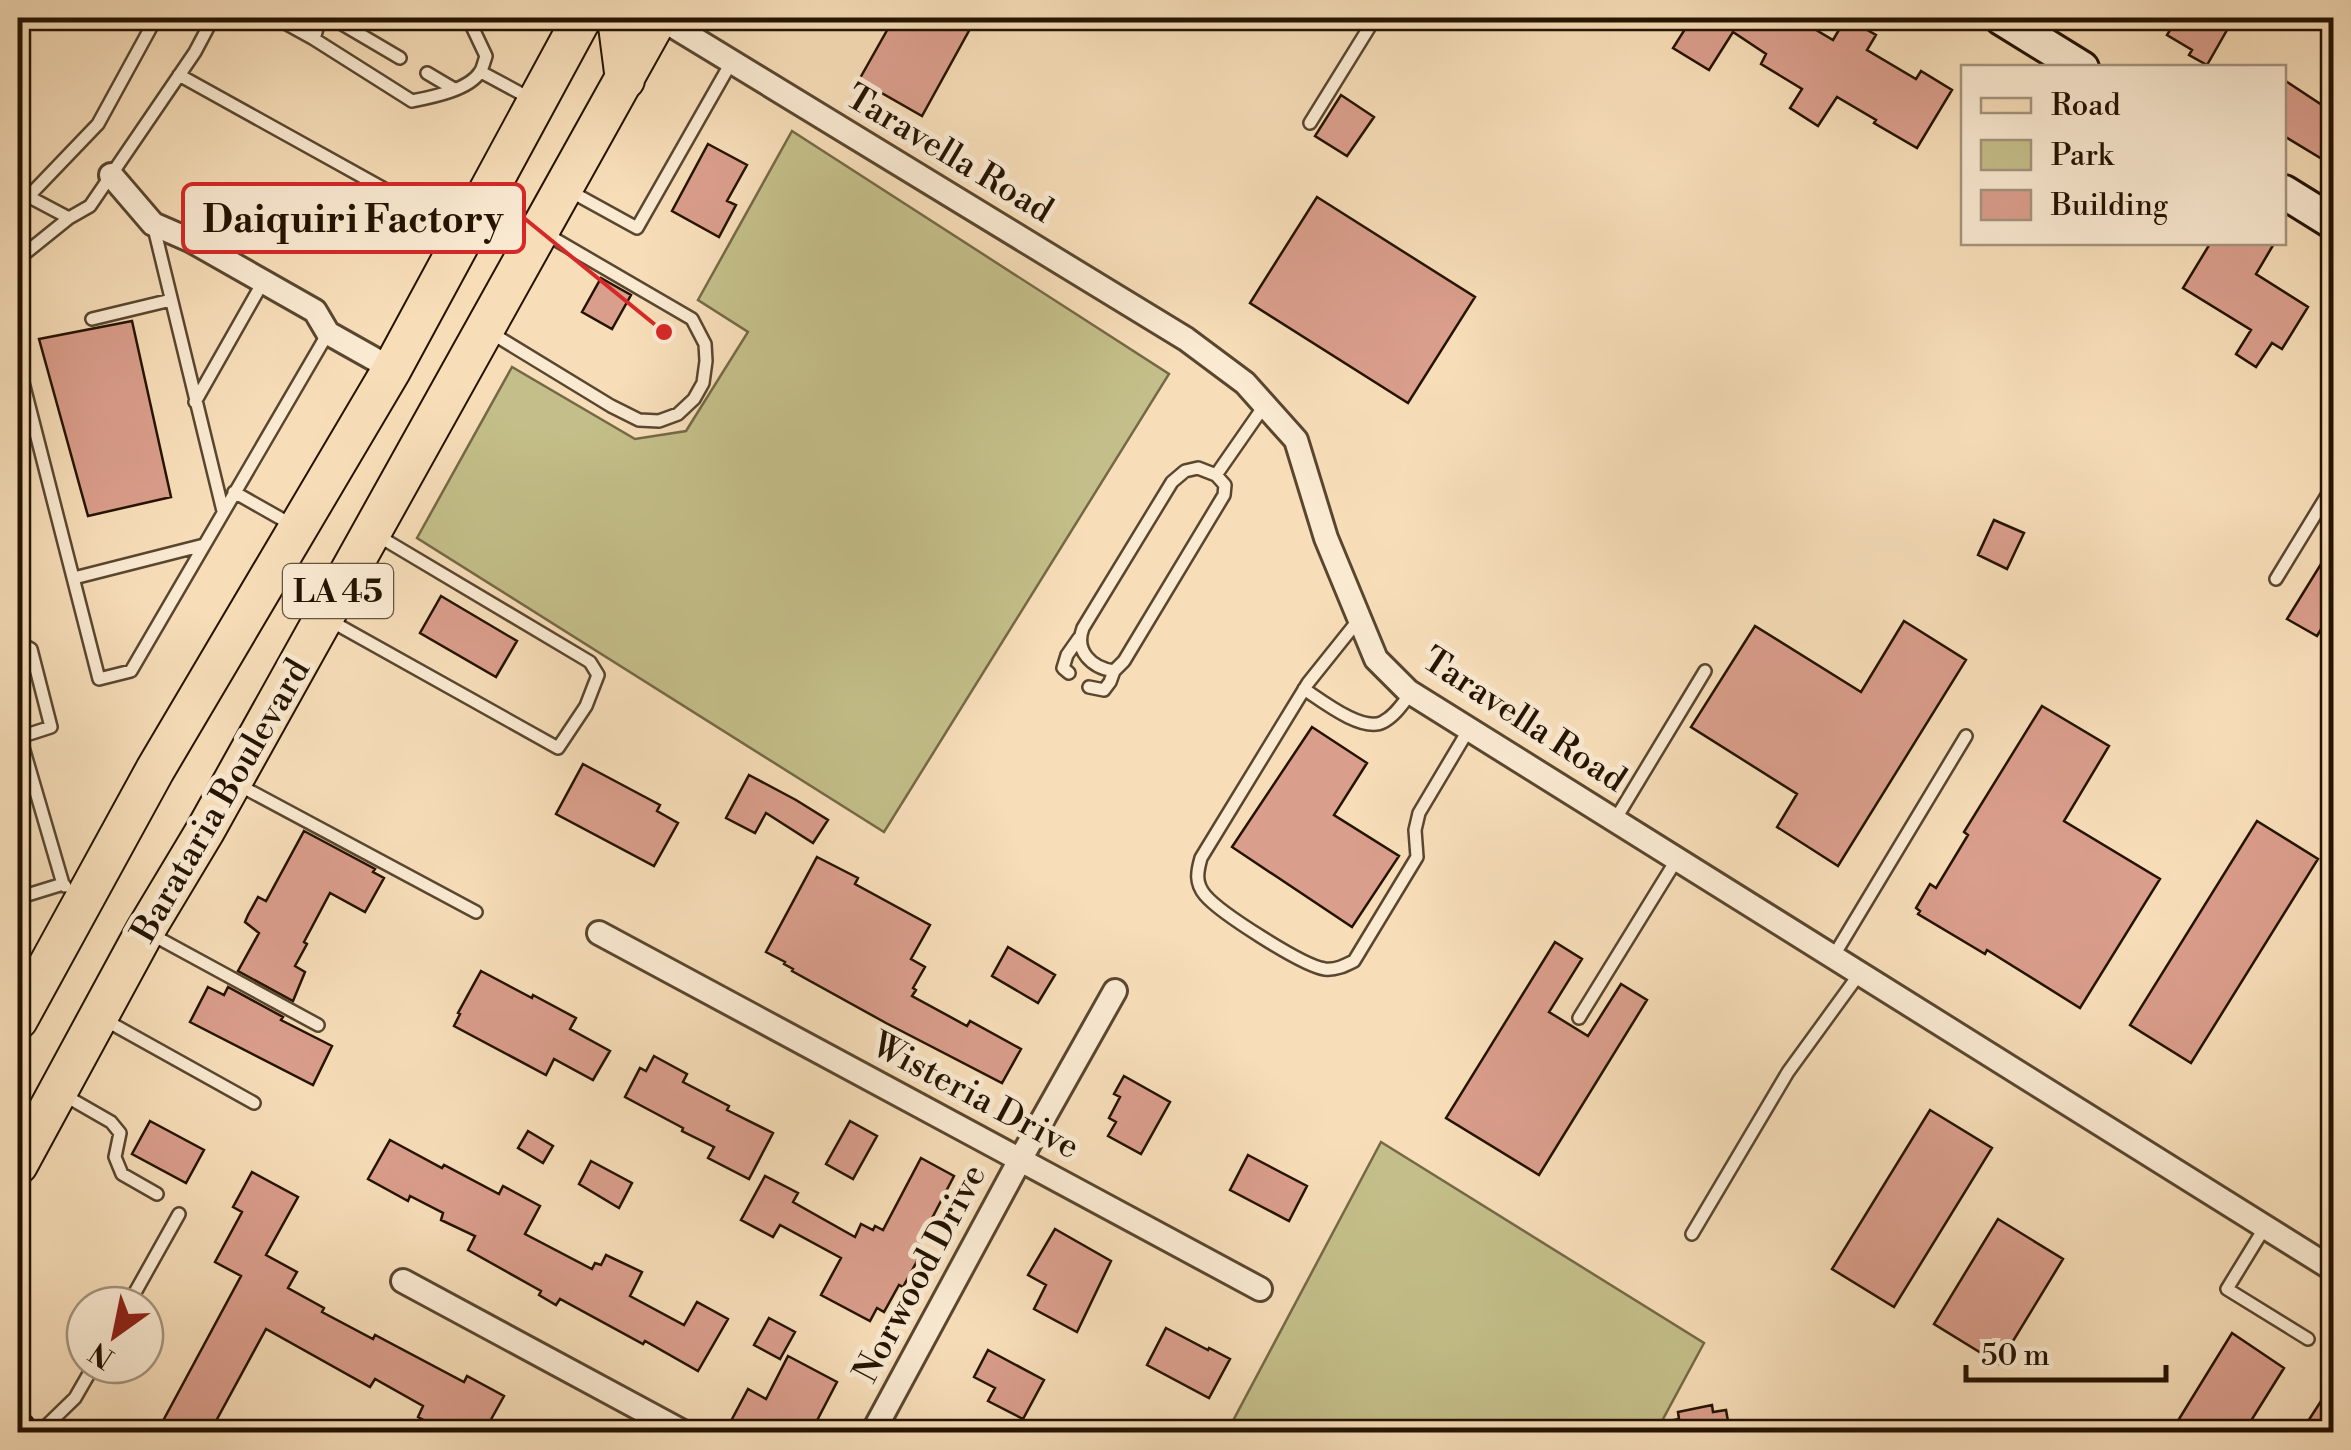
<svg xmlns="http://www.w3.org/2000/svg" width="2351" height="1450" font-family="'Libre Bodoni',serif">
<rect width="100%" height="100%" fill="#f7deb9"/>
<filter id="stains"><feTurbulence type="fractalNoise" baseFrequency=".002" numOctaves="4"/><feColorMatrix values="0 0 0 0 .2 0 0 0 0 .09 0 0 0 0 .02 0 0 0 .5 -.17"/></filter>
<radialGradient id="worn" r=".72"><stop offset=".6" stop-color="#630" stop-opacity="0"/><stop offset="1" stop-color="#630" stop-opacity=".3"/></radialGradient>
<path fill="#c4bf8a" stroke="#746946" stroke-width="2.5" d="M792,131l377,243 -285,458 -467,-294 95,-171 123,72 51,-8 62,-99 -50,-32z
M1381,1142l323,201 -48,89h-429z"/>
<path fill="#da9e8c" stroke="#241301" stroke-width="2.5" d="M894,18h82l-54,98 -63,-36z
M1692,18h104l37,22 13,-22 30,17 -9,15 49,29 5,-8 31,19 -35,58 -43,-25 2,-3 -39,-23 -19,29 -28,-18 12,-19 -41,-25 5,-10 -33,-22 -24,38 -36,-22z
M2177,18h28l22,12 -20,35 -18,-10 3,-5 -25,-15z
M2284,80l50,33v38l-7,11 -43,-26z
M1341,95l33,22 -27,39 -32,-20z
M708,144l39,21 -20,36 9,4 -17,32 -47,-26z
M1317,197l158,100 -67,106 -158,-100z
M2211,242h64l-19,32 52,33 -26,42 -10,-6 -16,24 -20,-13 15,-24 -68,-42z
M601,278l30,17 -19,34 -30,-17z
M132,321l39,176 -83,19 -49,-177z
M1994,520l30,13 -17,36 -29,-14z
M2334,543v65l-17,28 -30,-17z
M441,596l76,45 -21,36 -76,-44z
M1904,621l62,39 -128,206 -61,-39 20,-33 -106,-67 64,-101 106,66z
M2042,706l67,40 -45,75 96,58 -80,129 -93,-58 -2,4 -67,-40 2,-3 -4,-3 14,-24 6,4 32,-53 -4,-3z
M1312,727l55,36 -33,52 65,41 -47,71 -120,-80z
M583,764l77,41 -3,6 21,12 -24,43 -98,-52z
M749,775l47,25 32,20 -15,23 -47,-30 -11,20 -29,-15z
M2257,821l61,38 -127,204 -61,-38z
M304,831l71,38 -2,3 11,6 -19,34 -35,-19 -26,49 3,2 -12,22 10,6 -12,29 -55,-30 21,-38 -14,-11 3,-7 10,-18 8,4z
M817,857l41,21 -3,6 75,41 -19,34 14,8 -12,21 3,2 -4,6 55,30 3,-5 51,28 -19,34 -116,-60 -94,-52 1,-2 -9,-5 1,-2 -19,-10z
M1555,942l27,17 -33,53 39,24 33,-52 26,16 -108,175 -93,-57z
M1008,947l47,28 -17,28 -46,-27z
M481,971l51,27 1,-3 43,23 -6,11 40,22 -17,29 -39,-21 -8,16 -92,-49 6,-12 -2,-1z
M208,987l16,8 4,-8 55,30 -2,3 51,26 -19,39 -123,-63z
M654,1056l33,18 -4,8 46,24 -2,4 46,23 -24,46 -41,-21 6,-11 -32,-16 1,-3 -58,-31 15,-29 6,3z
M1124,1076l46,26 -29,52 -33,-18 8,-14 -7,-4 11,-21 -6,-3z
M1930,1110l62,38 -98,159 -62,-38z
M150,1121l54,29 -18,33 -54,-29z
M850,1121l27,15 -24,43 -27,-15z
M528,1131l25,15 -10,17 -25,-15z
M390,1140l52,28 2,-3 55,29 4,-8 37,20 -15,28 67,35 3,-6 6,2 5,-10 36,17 -12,24 54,29 13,-23 31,17 -30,52 -53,-30 -2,3 -83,-45 -4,6 -17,-10 2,-4 -73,-41 7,-14 -34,-16 2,-7 -33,-17 -2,5 -40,-22z
M1248,1155l59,31 -18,35 -59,-31z
M921,1158l33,18 -38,73 6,3 -19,35 -4,-2 -15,27 -7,-4 -7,13 -49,-26 20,-37 -61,-33 -7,12 -32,-17 24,-44 33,17 -5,9 62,35 6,-13 12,6 2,-4 8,4z
M591,1161l41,22 -13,25 -40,-24z
M252,1172l46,25 -32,58 31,17 -9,16 36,20 -2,4 51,27 2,-4 89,47 3,-6 37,20 -20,36h-38l-28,-15 5,-11 -48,-27 -5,8 -104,-58 -56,103h-53l84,-156 -26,-14 27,-50 -9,-5z
M1998,1219l65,40 -64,105 -65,-40z
M1055,1229l56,32 -34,71 -43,-23 12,-24 -18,-10z
M769,1318l26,14 -15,27 -26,-14z
M1166,1328l42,22 1,-2 21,11 -21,39 -62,-33z
M2232,1333l52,35 -40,64h-73z
M988,1350l56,30 -21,39 -35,-18 7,-13 -21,-11z
M788,1356l49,26 -26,50h-59l-21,-11 17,-32 18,10z
M2334,1381v51h-33z
M1712,1405l1,7 13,-2 4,22h-66l-1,-10 16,-3 -1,-7z"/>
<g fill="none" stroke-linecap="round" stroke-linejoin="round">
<defs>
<path id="lane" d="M276,18l38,21
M320,18l-6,21 98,62c20,-4 57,-11 68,-29 2,-2 5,-13 6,-16l-18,-38
M332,18l68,40
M481,72l52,28
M427,73l27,16
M179,75l209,116 10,10 7,23 47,26
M1310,123l65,-105
M568,190l69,38 95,-167
M18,191l51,27
M28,197l70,-73 58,-106
M153,224l70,287
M18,259l51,-41 21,-12 105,-154 18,-34
M92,319l79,-19
M488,331l123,75 28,14 20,1 19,-7 16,-15 9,-16 3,-22 -1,-17 -13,-25 -146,-85
M18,363l81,316 32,-8 197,-338
M195,402l68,-120
M1198,468l18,7 9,10 -1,10 -100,166 -10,10c-22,-3 -40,-20 -31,-43l89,-146 13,-11z
M1216,475l48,-69
M234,492l60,34
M74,578l130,-33
M2276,579l58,-95
M1360,618l-52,65 -107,175c-4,14 -6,25 4,37 15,18 98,71 120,74 11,1 19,-3 29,-8l63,-104 -2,-27 4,-17 50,-84
M329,620l229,128 28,-42 12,-31 -8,-13 -215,-128
M18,642l13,7 20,78 -31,10 43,147
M1069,673l-6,-5 4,-13 12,-17
M1089,687l15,3 6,-8 4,-11
M1304,689c18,12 59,44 79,33 12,-6 20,-19 28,-29
M237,784l239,128
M1615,820l90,-149
M18,893l6,3 39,-12 2,2
M149,933l169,92
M1833,957l133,-221
M1579,1018l98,-159
M105,1020l149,83
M64,1095l47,27 9,11 -5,24 7,17 35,20
M2265,1227l-38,62 81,50
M1692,1234l96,-162 72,-99
M128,1305l51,-91
M2329,1353l5,-8
M40,1432l35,-34 19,-33"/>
<path id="street" d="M660,18l526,321 59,44 51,57 30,98 50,121 32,32 926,579
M111,175l42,49 39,17 123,70 13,22 64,36
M599,933l661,356
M403,1281l280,151
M873,1432l148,-274 94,-167"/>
<path id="secondary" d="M2001,18l81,50
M2284,192l50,31
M18,1429l1,3"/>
<path id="primary" d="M617,18l8,62
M18,1020l137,-250 237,-401 190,-351
M18,1165l127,-234 60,-100 453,-813"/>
</defs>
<use href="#lane" stroke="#59462f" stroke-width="16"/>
<use href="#street" stroke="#59462f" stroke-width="28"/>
<use href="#secondary" stroke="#241301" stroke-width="38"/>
<use href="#primary" stroke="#241301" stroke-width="42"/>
<use href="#lane" stroke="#faead2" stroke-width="11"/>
<use href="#street" stroke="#faead2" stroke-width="22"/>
<use href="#secondary" stroke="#faead2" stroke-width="32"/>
<use href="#primary" stroke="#f7deb9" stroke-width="38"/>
</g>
<g text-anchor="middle" stroke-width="10" stroke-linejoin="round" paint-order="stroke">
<rect fill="#faead2" stroke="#645440" stroke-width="2.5" x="283" y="564" width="110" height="54" rx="8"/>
<g font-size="32" font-weight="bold" fill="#241301">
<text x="338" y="602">LA 45</text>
</g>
<g font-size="35" fill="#241301" stroke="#faead2">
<text transform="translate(950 153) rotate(31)" y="12">Taravella Road</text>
<text transform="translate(1525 719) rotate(33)" y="12">Taravella Road</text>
<text transform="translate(220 800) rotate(-60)" y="12">Barataria Boulevard</text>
<text transform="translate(976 1095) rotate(28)" y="12">Wisteria Drive</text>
<text transform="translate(919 1273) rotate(-62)" y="12">Norwood Drive</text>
</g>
</g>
<path fill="none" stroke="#d62828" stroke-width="4" d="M664 332L524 218"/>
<circle fill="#d62828" stroke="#faead2" stroke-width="4" cx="664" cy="332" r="10"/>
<rect fill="#faead2" stroke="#d62828" stroke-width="4" x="183" y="184" width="341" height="68" rx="10"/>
<g font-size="38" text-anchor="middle" font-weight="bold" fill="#241301">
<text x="353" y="232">Daiquiri Factory</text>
</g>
<rect width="2351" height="1450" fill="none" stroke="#f7deb9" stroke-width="60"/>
<rect x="20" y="20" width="2311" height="1410" fill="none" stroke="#241301" stroke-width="5"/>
<rect x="30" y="30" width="2291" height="1390" fill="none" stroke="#241301" stroke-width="2.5"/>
<rect x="1961" y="65" width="325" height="180" fill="#faead2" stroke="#a4947e" stroke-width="2.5"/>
<rect x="1981" y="98" width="50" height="15" fill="#f7deb9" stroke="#a4947e" stroke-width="2.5"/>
<text x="2051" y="115" font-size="30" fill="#241301">Road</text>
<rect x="1981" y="140" width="50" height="30" fill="#c4bf8a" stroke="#a4947e" stroke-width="2.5"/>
<text x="2051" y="165" font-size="30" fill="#241301">Park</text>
<rect x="1981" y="190" width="50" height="30" fill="#da9e8c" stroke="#a4947e" stroke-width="2.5"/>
<text x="2051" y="215" font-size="30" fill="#241301">Building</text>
<g transform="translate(115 1335) rotate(213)"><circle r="48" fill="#faead2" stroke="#a4947e" stroke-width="2.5"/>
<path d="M0-8L18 38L0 25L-18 38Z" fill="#8f2418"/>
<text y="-15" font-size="28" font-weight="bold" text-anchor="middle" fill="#241301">N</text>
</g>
<path d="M1966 1365v15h200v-15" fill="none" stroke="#241301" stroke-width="5"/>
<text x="1981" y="1365" font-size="30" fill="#241301" stroke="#faead2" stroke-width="8" paint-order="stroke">50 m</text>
<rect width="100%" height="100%" filter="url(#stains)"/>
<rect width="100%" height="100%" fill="url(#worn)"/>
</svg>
